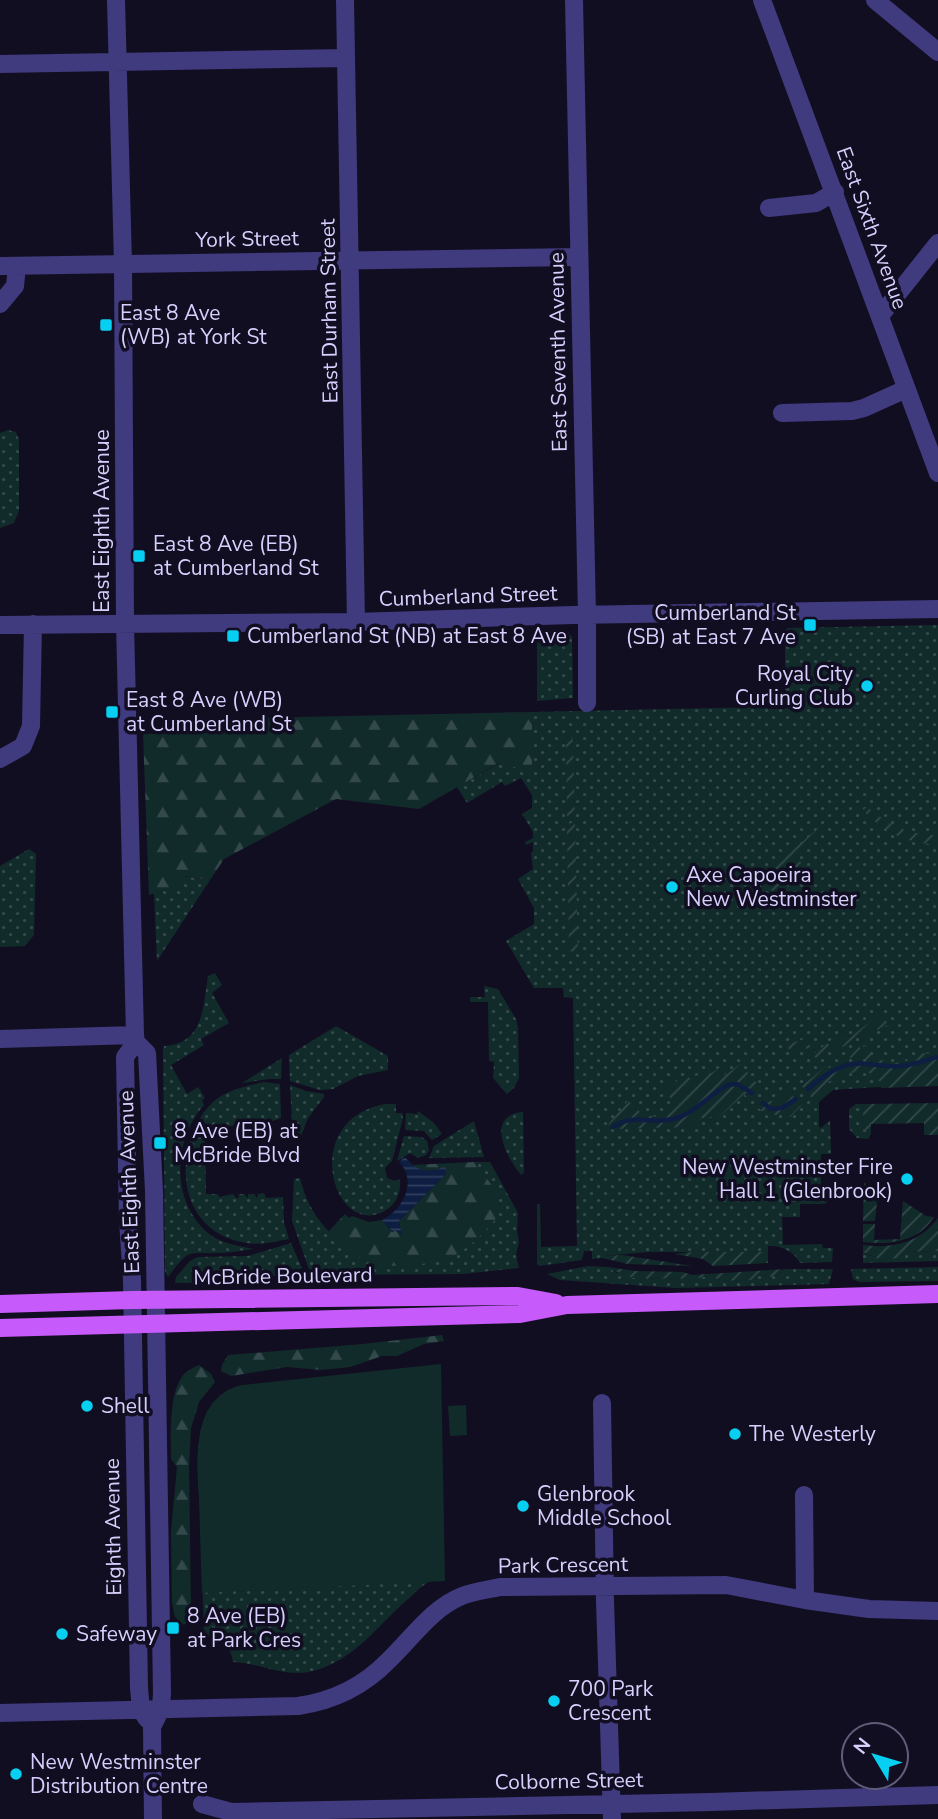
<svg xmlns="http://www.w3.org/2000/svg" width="938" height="1819" font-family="'Nunito Sans',sans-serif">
<defs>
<pattern id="grass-dots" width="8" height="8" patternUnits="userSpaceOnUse" patternTransform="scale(1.75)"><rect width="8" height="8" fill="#112b2b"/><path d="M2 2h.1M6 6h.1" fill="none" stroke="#33494b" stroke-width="1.8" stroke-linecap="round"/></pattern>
<pattern id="forest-firs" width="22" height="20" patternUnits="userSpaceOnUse" patternTransform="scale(1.75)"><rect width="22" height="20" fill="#112b2b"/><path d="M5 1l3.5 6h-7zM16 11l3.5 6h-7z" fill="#33494b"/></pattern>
<pattern id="garden-furrows" width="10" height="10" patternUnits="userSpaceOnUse" patternTransform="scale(1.75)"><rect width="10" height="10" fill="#112b2b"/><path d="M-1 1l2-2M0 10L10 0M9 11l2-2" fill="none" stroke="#33494b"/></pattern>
<pattern id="water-rules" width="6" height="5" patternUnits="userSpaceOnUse" patternTransform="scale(1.75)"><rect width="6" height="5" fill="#0d1e42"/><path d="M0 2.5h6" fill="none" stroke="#303e5e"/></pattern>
</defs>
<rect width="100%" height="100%" fill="#120e21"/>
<path fill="url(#grass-dots)" d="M8,430l8,2 3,8v71l-5,12 -14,5v-95z
M938,625v458l-105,7 -14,12v24l2,2 9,-8 1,34h-10v31l11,1v11l-7,7h-25v13h-18l1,28 39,-1 1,4h10l-1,14 -32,1c-6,-12 -20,-18 -32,-17v6h-119l-46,4 -1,2 -10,1v-8h-8l-2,9 -43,6 -2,-2v-60h3l1,43 36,-1 -4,-248 -9,-1 -1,-9h-29l-28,-47 28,-17v-16l-16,-29 15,-10 -2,-16 2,-2v-9l-7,3 -1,-3 8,-4v-6l-11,-18 10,-6v-13l-11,-17 -16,8 -3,-4 -35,21 -10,-16 43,-24 31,8 1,-59 234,-5 2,2h17v-79l3,-2z
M537,632h31l4,5 1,61 -36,3z
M29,849l7,5 -2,81 -9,11 -25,1v-81z
M183,876l27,4 -53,81 -3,-68 16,-4z
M215,973l7,12 -10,8 17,30 -28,16 3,6 -33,20 16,29 11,-7 7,11 -3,2 2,5c-33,36 -33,102 8,131 12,8 27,10 42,13 -12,1 -23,4 -34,4 -34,1 -30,-5 -52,24l-3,-6 -2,-221 1,-4c40,-2 39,-39 44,-70z
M484,986l14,3 18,30 2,9 1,50 -5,10 -7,6 -14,-16 1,-16 -5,-1 -1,-59h-18v-5h15z
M336,1026l52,30v14l-30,6 -25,13 -13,1 -30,-9 -1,-26z
M282,1058l-1,21h-12l-27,4z
M263,1082l17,2 1,34 -11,4v3l-4,-4 -3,4h-6l-1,-3 -3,3h-6l-1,-3 -3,3h-7v-3l-3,4h-7v-3l-4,3h-17l1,68h12l1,3 14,-3 3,4h3l-1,-4h6l4,4v-4h6l3,4 1,-4 6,-1 2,5 17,-1 1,26 5,16c-16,3 -32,7 -48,3 -48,-10 -64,-57 -51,-100 5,-17 13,-33 28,-44 13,-9 30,-12 45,-16z
M290,1085l16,6 18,3v3l-16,21 -9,23 -6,-1z
M385,1104h11v9h6l1,5 -11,43 -7,7 2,10 8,3 5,-2c1,11 -2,22 -11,29 -53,39 -94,-87 -4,-104z
M856,1104h8l-2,22 9,8 -3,5 -11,-1 -8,-9v-20z
M418,1111l16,12 8,11 -10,6 -8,-9 -19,-1 1,-17 11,1z
M523,1112l1,61 -3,2c-14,-17 -37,-60 2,-63z
M474,1121l10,36 -55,1 5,-12z
M404,1136l18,1 5,4 2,10 -3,4 -8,3 -8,-5 -13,8z
M474,1162h16l28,51 -1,18 2,11 -3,13 3,13 -57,6 -151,1 -19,-54 2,-42 6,-1c10,41 32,60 66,83l134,-56 -17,-31z
M291,1243l11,25 -17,8h-50l-16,7h-44l1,-6 14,-16 8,-4 50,-1z
M938,1251v10l-75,2v-11l8,4 32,2v-6z
M588,1266l20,1 8,6h9l8,5 62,1 17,-4 8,6 23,-1 15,-6 14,3 14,-8h47l-4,15 -153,4 -116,-8 -13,-6z
M938,1267v14l-79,1 -6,-3 -2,-10z
M242,1385l203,196c-4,0 -12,-1 -16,1 -7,3 -15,12 -21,17 -31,27 -53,61 -95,72 -28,7 -52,-8 -80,-9 -2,-16 -12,-26 -29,-27 -1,-42 -3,-83 -4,-125 -2,-29 -6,-62 4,-91 7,-18 20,-30 38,-34z"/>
<path fill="url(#forest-firs)" d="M532,712v60l-33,-9 -80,46 -83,-10 -112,60 -14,21 -26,-4 -14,13 -21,6 -6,-161 96,-2 11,-14z
M474,1162c9,11 27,32 25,46 0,9 -8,17 -14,23 -9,10 -21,20 -34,26 -21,8 -63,13 -84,4 -15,-6 -27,-19 -39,-29l17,-18 4,4 3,-2 17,6 13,-2 10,12 3,-2 6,4 -2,-13 47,-47 -3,-6c-10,4 -23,5 -32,-3z
M442,1335l2,6 -20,3 -27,12h-15l-32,11 -29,3 -34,-3 -56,9 -10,-5 1,-6 6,-10 135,-11z
M199,1365l12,9 4,8 -16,20 -8,26 -2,38 2,147 -1,7 -6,5 -9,-8 -3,-14 -1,-71 6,-65 -6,-8c0,-23 -3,-68 14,-86 3,-3 10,-6 14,-8z"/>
<path fill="url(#garden-furrows)" d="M570,735l3,6 2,77 -8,-2 -1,-76z
M867,807c21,17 44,29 71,28v10c-31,-2 -54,-12 -75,-35z
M571,823h4l3,130h-4l-5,-3 -2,-125z
M822,825l3,3 -30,26 7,10 -17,14 -11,-12z
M772,868l18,21 -12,10 -9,-12 6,-5 -8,-9z
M882,1015l6,9 -5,5 -2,-2 -3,3 -4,-3 -13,11 -4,-2 -14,11 -2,-2c-8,7 -16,6 -25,13l-9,-10 -2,1 -4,-4 -9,7 -7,-7 19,-6 11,14 12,-10 4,4 14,-10 2,3 24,-19z
M865,1045l3,7c16,13 36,15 52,1l18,1v32l-57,2 -1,-7 -11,-3 1,-5c-16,-3 -28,2 -43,10l-2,3 2,5 -14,8 -11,-13 24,-20 3,2 9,-5 2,3 21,-4 10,1 -8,-5h-12l-2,-3 2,1 8,-10 2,3z
M740,1064l20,23 -12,11 -4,-4 -27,25 -3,-2 -13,1 -11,9 -77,2 -5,-4c7,-10 15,-16 20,-25 10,13 19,18 36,16l8,-10v-5l-8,-13 10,-9 5,5 8,-8 4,3 10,-6 2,2 5,-4 2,3 9,-6 7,7z
M784,1093l8,2 9,11 -11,11 -4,-3c-12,1 -20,4 -29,-8l11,-8 4,4z
M938,1103v32h-14v-12l-53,1v10l-9,-8 2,-22z
M864,1183l14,9 -3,29h-12z
M903,1201l23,15 8,1c-15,25 -45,28 -71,25v-18h12l-1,16 26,-1z
M938,1218v33l-34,1 -1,6 -24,1 -16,-7v-7c29,4 57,-2 75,-27z
M692,1252h76v11l-55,3 -10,-7 -29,-5z
M622,1255l70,11 -64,-2 -26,-6 1,-2z
M608,1267l27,4 48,1 9,3 94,-6 -14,8 -14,-3 -7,6 -31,1 -8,-6 -17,4 -62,-1c-9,-5 -16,-4 -25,-11z"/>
<path fill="#112b2b" d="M441,1364l4,217 -243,12c-1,-31 -2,-62 -3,-93 -1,-26 -4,-55 5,-81 7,-18 20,-30 39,-34z
M466,1405l1,30 -17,1 -2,-30z"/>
<path fill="url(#water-rules)" d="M405,1157c10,13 23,18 38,10l3,1v6l-47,47 3,14 -7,-5 -2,2 -11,-12c21,-10 36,-39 17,-58z"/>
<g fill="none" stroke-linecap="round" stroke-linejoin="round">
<path stroke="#0d1e42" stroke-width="4.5" d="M808,1089c17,-15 36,-28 59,-25 11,1 22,3 33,2 14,-1 25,-6 38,-9
M763,1103l8,6 11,-1 14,-9
M613,1127c22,-15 40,-1 64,-9 19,-6 33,-24 51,-33l9,-1 15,9"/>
<path stroke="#403a7f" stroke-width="18" d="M116,0l7,264 2,359 10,412 1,7 11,11 7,138 8,502 -1,16 -9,18 1,92
M345,0l11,622
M574,0l13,615v88
M762,0l176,473
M875,0l63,52
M0,64l346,-6
M769,208l47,-5 19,-11
M0,266l579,-9
M0,304l15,-18 2,-20
M880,316l58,-73
M782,413l70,-2 12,-3 42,-19
M0,625l356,-3 217,-7 365,-6
M0,759l23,-13 8,-20 2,-102
M0,1039l135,-4
M136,1042l-11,15 3,163 4,60 7,408 2,22 6,9
M602,1403l3,198 7,218
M804,1495l1,105
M0,1713l298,-7c35,-5 66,-20 91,-46 23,-22 43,-52 73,-64 12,-5 25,-6 38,-9l226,-2 79,15 64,9 69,2
M202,1804l29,8 480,-10 227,-7"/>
<path stroke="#c75afa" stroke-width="18" d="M0,1304l132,-4 386,-4 38,7
M0,1328l520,-14 47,-9 371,-11"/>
</g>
<g fill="#07cff2" stroke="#120e21" stroke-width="2.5">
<rect x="99" y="318" width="14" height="14" rx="3.5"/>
<rect x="132" y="549" width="14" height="14" rx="3.5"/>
<rect x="803" y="618" width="14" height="14" rx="3.5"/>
<rect x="226" y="629" width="14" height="14" rx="3.5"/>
<circle cx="867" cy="686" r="7"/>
<rect x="105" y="705" width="14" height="14" rx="3.5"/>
<circle cx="672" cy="887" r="7"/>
<rect x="153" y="1136" width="14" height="14" rx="3.5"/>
<circle cx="907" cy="1179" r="7"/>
<circle cx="87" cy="1406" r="7"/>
<circle cx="735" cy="1434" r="7"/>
<circle cx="523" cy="1506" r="7"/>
<rect x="166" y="1621" width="14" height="14" rx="3.5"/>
<circle cx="62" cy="1634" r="7"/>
<circle cx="554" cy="1701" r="7"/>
<circle cx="16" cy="1774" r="7"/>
</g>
<g text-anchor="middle" stroke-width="7" stroke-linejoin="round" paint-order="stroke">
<g font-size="21" fill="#d7d0fe" stroke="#120e21">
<text transform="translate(872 228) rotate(70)" y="7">East Sixth Avenue</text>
<text transform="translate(247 239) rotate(-1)" y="7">York Street</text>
<text transform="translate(329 311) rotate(-91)" y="7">East Durham Street</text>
<text transform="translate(558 352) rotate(-91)" y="7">East Seventh Avenue</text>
<text transform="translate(102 521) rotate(-90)" y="7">East Eighth Avenue</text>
<text transform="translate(468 596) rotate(-2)" y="7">Cumberland Street</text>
<text transform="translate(129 1182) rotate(-92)" y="7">East Eighth Avenue</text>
<text transform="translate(283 1276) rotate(-1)" y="7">McBride Boulevard</text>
<text transform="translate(113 1527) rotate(-91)" y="7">Eighth Avenue</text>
<text transform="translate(563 1565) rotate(-1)" y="7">Park Crescent</text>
<text transform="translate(569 1781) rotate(-1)" y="7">Colborne Street</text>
</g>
<g font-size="21" fill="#d7d0fe" stroke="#120e21" text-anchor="start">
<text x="120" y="320">East 8 Ave<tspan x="120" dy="24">(WB) at York St</tspan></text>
<text x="153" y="551">East 8 Ave (EB)<tspan x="153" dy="24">at Cumberland St</tspan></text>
<text x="796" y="620" text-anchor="end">Cumberland St<tspan x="796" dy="24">(SB) at East 7 Ave</tspan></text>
<text x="247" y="643">Cumberland St (NB) at East 8 Ave</text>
<text x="853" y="681" text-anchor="end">Royal City<tspan x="853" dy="24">Curling Club</tspan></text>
<text x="126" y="707">East 8 Ave (WB)<tspan x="126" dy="24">at Cumberland St</tspan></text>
<text x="686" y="882">Axe Capoeira<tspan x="686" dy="24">New Westminster</tspan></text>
<text x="174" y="1138">8 Ave (EB) at<tspan x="174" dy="24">McBride Blvd</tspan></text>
<text x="893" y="1174" text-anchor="end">New Westminster Fire<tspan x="893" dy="24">Hall 1 (Glenbrook)</tspan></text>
<text x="101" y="1413">Shell</text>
<text x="749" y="1441">The Westerly</text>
<text x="537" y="1501">Glenbrook<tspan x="537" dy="24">Middle School</tspan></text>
<text x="187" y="1623">8 Ave (EB)<tspan x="187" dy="24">at Park Cres</tspan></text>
<text x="76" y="1641">Safeway</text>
<text x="568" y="1696">700 Park<tspan x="568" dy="24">Crescent</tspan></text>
<text x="30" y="1769">New Westminster<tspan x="30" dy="24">Distribution Centre</tspan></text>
</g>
</g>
<g transform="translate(875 1756) rotate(308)"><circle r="33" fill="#120e21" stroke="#615c79" stroke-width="2"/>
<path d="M0-5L12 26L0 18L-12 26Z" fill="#07cff2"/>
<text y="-10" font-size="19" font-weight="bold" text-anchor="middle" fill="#d7d0fe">N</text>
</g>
</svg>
